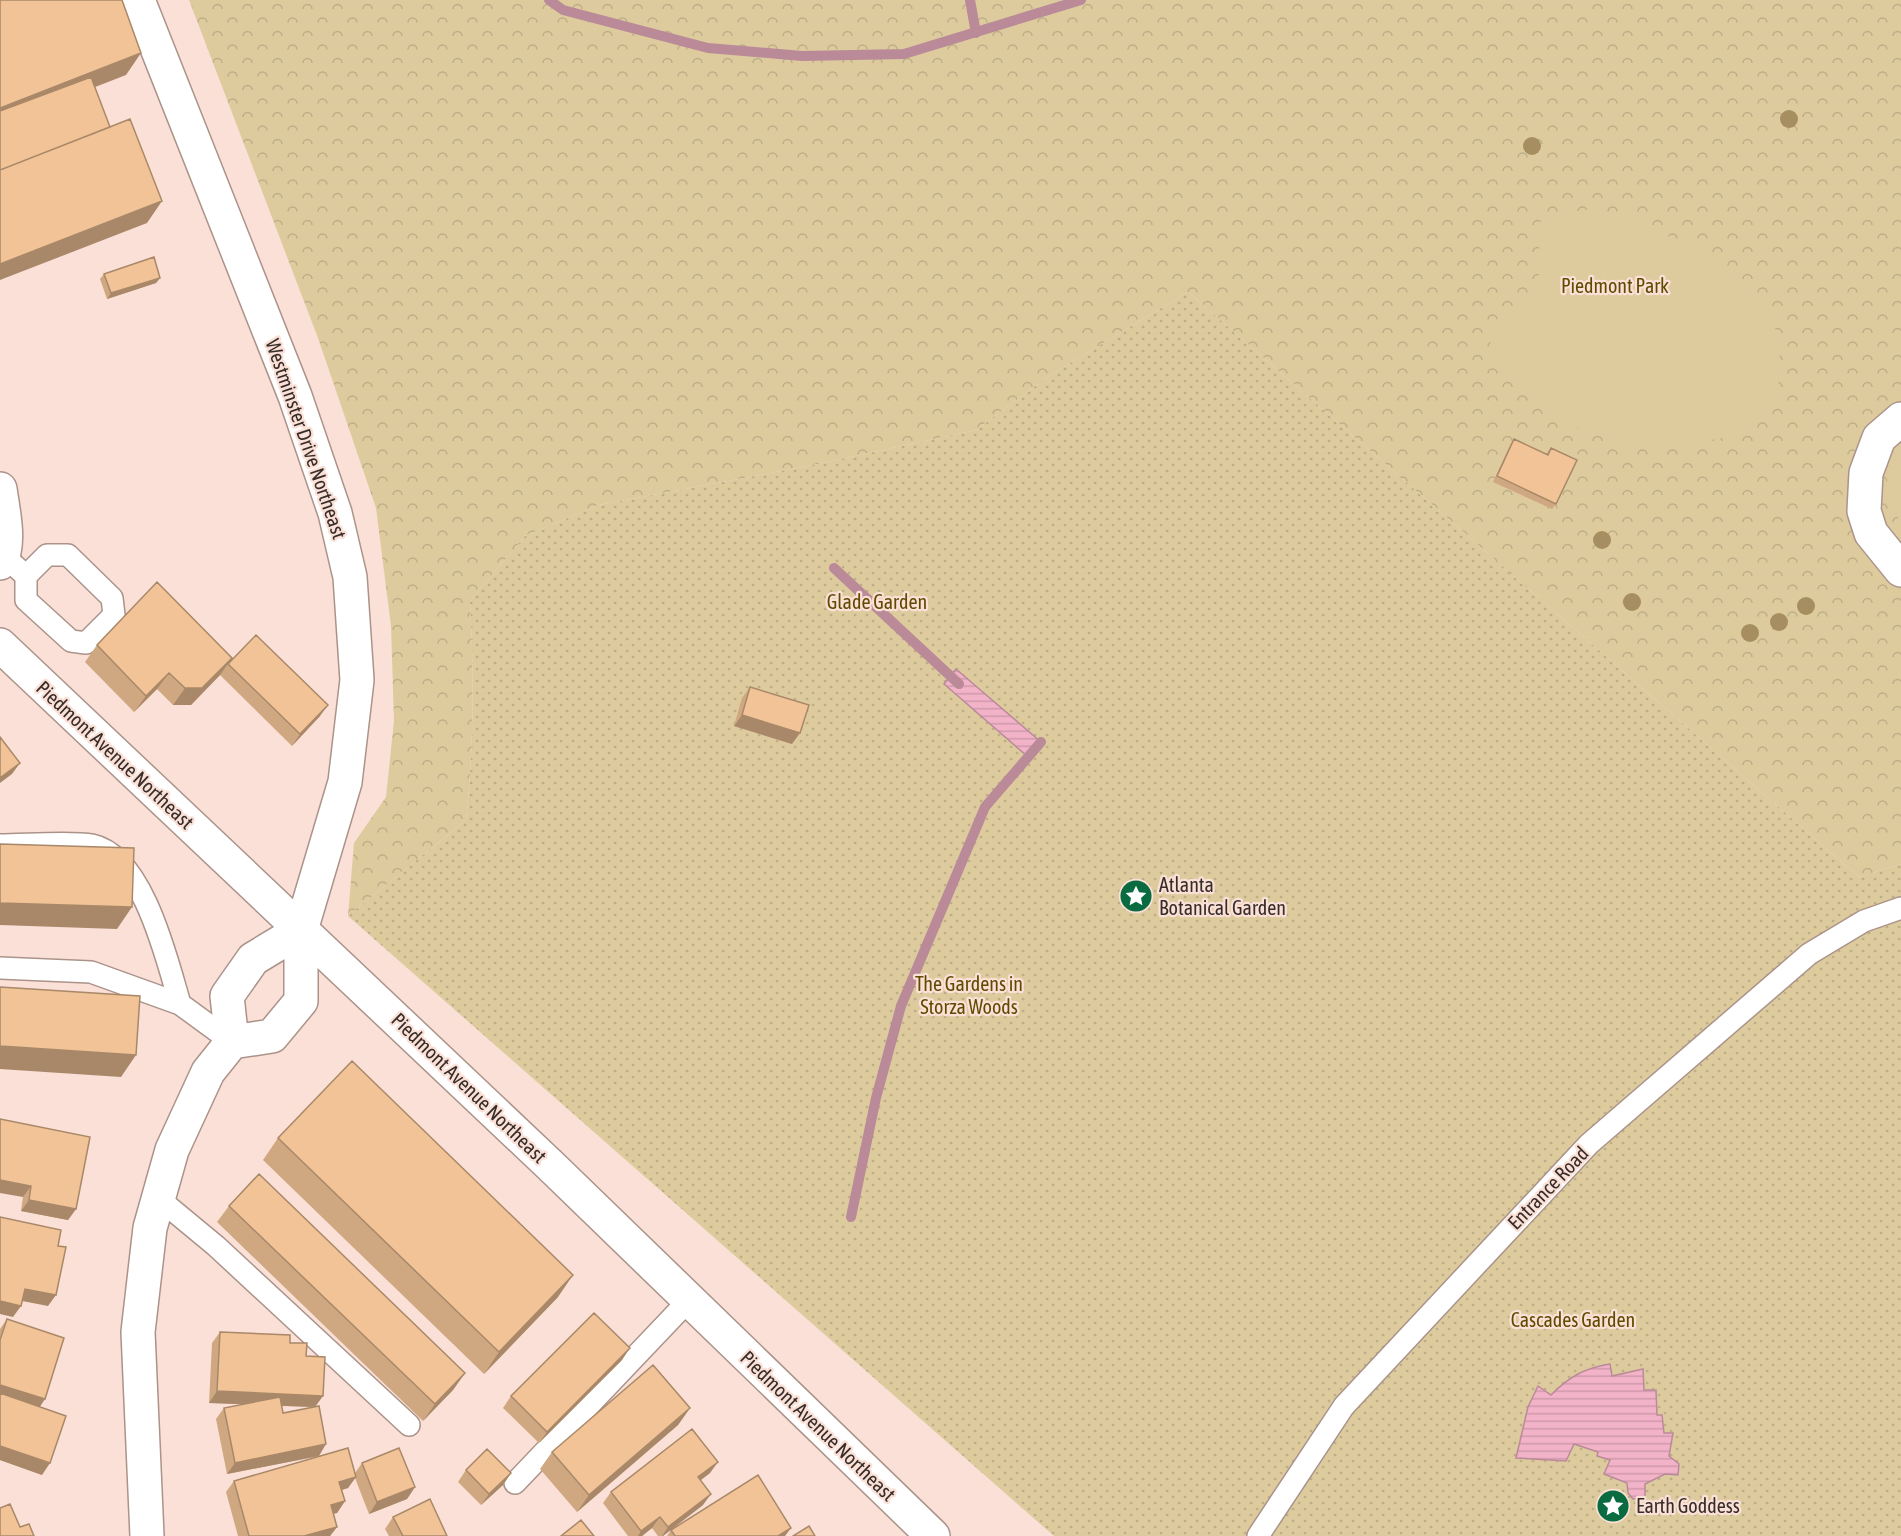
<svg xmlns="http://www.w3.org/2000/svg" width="1901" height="1536" font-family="'Asap Condensed',sans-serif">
<defs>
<pattern id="forest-crowns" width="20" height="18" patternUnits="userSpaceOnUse" patternTransform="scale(1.5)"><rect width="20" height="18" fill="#ddcb9e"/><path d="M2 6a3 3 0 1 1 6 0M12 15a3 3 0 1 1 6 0" fill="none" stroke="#beae88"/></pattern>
<pattern id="garden-dots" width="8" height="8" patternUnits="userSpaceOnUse" patternTransform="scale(1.5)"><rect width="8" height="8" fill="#ddcb9e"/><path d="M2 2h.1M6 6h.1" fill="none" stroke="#beae88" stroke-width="1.8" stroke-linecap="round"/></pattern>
<pattern id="water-rules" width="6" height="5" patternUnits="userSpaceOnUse" patternTransform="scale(1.5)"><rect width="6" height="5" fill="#f2b2c8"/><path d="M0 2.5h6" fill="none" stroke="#d099ac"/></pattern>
</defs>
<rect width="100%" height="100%" fill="#fae0d6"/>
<path fill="url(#forest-crowns)" d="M189,0h1712v864l-42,13 -671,-585 -139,84 -73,54 -163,35 -214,40 -74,31 -55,65c4,74 4,145 -4,219l-118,96 6,-73 32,-46 8,-76 -3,-95 -15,-118 -58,-170z"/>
<path fill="url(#garden-dots)" d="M1188,292l671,585 42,-13v672h-847l-706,-620 118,-96c8,-74 8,-145 4,-219l55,-65 74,-31 214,-40 163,-35 73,-54z"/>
<path fill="#ddcb9e" d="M1594,209l22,5 61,26 36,21 49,45 15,26 3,28 -2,28 -12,22 -15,16 -33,13 -49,5 -41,-1 -40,-11 -38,-19 -31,-27 -25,-28 -8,-35 25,-8 26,-21 4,-40 -7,-26 14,-13z
M1901,444v81c-13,-30 -23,-53 0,-81z"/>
<path fill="url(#water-rules)" stroke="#ba8a98" stroke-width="1.5" d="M956,669l85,73 -13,15 -84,-73z
M1610,1364l2,12 31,-7 1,21h12l1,25h5l2,18h9l-4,23 10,8 -1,11 -13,-1 -20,10v14l-12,1 -5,-6 -1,-10 -23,-9 6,-14 -13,-4 1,-4 -24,-8 -8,17 -50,-3 12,-51 10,-21 13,9c18,-18 33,-27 59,-31z"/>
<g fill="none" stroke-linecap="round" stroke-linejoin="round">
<path stroke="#ba8a98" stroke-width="10" d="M549,0l14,10 145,38 94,8 102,-2 177,-54
M970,0l6,33
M834,568l125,116
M851,1217l25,-119 25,-92 84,-199 56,-65"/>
<defs>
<path id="lane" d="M4,556l22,20v24l45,41 15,2 28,-28 -2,-17 -44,-43h-21l-21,21
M0,845c24,0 71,-4 92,0 51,11 75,115 88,159l-89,-32 -91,-4
M180,1004l52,38
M158,1198l58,48 193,179
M515,1483l174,-183
M1258,1536l86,-130 245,-262 220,-190 55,-33 37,-13"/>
<path id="street" d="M138,0l157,396 40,117 15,64 7,103 -12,102 -44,148v71l-29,35 -40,6
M1901,419l-22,19 -13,35 -2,38 7,22 30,37
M0,489c3,22 11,54 0,74
M147,1536l-9,-204 12,-104 22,-78 36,-78 24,-30 -5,-46 26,-37 48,-29"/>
<path id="secondary" d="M0,645l551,521 382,370"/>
</defs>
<use href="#lane" stroke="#ab938a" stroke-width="24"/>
<use href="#street" stroke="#ab938a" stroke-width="36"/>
<use href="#secondary" stroke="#ab938a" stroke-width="36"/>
<use href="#lane" stroke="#fff" stroke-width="21"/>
<use href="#street" stroke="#fff" stroke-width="33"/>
<use href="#secondary" stroke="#fff" stroke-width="33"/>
</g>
<g fill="#a68e60">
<circle cx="1789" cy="119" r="9"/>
<circle cx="1532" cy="146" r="9"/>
<circle cx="1602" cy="540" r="9"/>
<circle cx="1632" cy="602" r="9"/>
<circle cx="1806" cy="606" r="9"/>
<circle cx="1779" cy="622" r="9"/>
<circle cx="1750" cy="633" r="9"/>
</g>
<path fill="#cfa881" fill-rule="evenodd" d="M104,274l56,4 -4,5 -49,16 -7,-20z
M1514,439l32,15 5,-6 5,56 -4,5 -59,-27 17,-37z
M97,645l135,13 -4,6 92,52 -28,30 -72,-71 -29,30h-18l-16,-16 -23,23 -49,-50z
M750,687l42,57 -58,-18 8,-28z
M0,1119l76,90 -8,11 -47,-9 2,-14z
M278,1138l280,159 -74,77 -221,-214z
M229,1206l236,167 -12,17 -30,31 -206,-199z
M7,1319l38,80 -6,8 3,68 -42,-15v-131z
M220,1332l70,11 16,13 9,51 4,49 -92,18 -11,-55 8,-11 20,-4 -35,-1 3,-60zM281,1406l33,1 -31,6z
M622,1360l-83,83 -36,-35 8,-12z
M690,1408l-12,17 -101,87 -37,-43 12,-17z
M362,1463l53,24 -8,12 -38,15 -14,-36 -7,10 -6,2 3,11 -8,12 -4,1 4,13 -7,9h-92l-12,-44 8,-11 121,-8z
M466,1470l45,3 -8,12 -22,20 -23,-23z
M710,1473l-9,7 2,25 -40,31h-5l-6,-8 -10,8h-14l-25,-33 8,-11z
M393,1517l54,19h-58l-4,-7z
M671,1530l114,6h-118z"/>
<path fill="#a98869" d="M141,53l-15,22 -126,49v-16z
M162,201l-15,22 -147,57v-16z
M160,278l-4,5 -49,16 4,-6z
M232,658l-12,17 -29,30h-18l12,-17z
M169,673l-12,16 -23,23 12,-16z
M328,705l-8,11 -28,30 8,-12z
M742,715l58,18 -8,11 -58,-18z
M20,763l-8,11 -12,9v-5z
M0,903l132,4 -15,22 -117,-4z
M0,1046l136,9 -15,22 -121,-8z
M0,1180l31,6 -8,11 -23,-4z
M29,1200l47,9 -8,11 -47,-9z
M573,1275l-15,22 -74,77 15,-22z
M25,1289l31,6 -8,11 -31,-6z
M0,1301l21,5 -8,11 -13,-3z
M630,1348l-8,12 -83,83 8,-11z
M465,1373l-12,17 -30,31 12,-17z
M0,1385l45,14 -8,12 -37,-12z
M217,1391l106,5 -8,11 -106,-4z
M690,1408l-12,17 -101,87 12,-17z
M326,1444l-7,12 -92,18 8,-11z
M0,1446l50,17 -8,12 -42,-15z
M718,1462l-8,11 -20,15 8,-11z
M511,1473l-8,12 -22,20 8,-11z
M356,1477l-8,11 -17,5 8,-11z
M415,1487l-8,12 -38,15 8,-12z
M711,1494l-8,11 -40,31h-1l6,-9z
M345,1501l-8,12 -14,3 8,-11z
M660,1517l-8,11 -10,8h-4l3,-5z
M337,1527l-7,9h-26z
M791,1528l-6,8h-7z"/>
<path fill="#f1c396" stroke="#a98869" stroke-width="1.5" d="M0,0h122l19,53 -141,55z
M91,77l19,50 -110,43v-59z
M130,119l32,82 -162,63v-94z
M154,257l6,21 -49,15 -7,-19z
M1514,439l34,16 3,-7 26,12 -21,44 -59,-28z
M157,582l75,76 -30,30h-17l-16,-15 -23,23 -49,-51z
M256,635l72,70 -28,29 -72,-70z
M750,687l59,18 -9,28 -58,-18z
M0,737l20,26 -20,15z
M0,844l134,4 -2,59 -132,-4z
M0,987l140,9 -4,59 -136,-9z
M352,1061l221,214 -74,77 -221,-214z
M0,1119l90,18 -14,72 -47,-9 2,-14 -31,-6z
M259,1174l206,199 -30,31 -206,-198z
M0,1217l61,13 -3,16 8,1 -10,48 -31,-6 -4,17 -21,-5z
M594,1313l36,35 -83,84 -36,-36z
M7,1319l57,19 -19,61 -45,-14v-45z
M220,1332l70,3v8h17l-1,13 19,1 -2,39 -106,-5z
M653,1365l37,43 -101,87 -37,-43z
M0,1393l66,23 -16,47 -50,-17z
M280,1397l3,16 36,-7 7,38 -91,19 -11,-55z
M692,1429l26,33 -20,15 13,17 -43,33 -8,-10 -19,14 -30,-39z
M348,1448l8,29 -17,5 6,19 -14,4 6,22 -33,9h-55l-15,-55z
M399,1448l16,39 -38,15 -15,-39z
M487,1449l24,24 -22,21 -23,-24z
M758,1475l33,53 -13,8h-103l-4,-6z
M430,1499l17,37h-44l-10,-19z
M10,1504l10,23 9,-3 5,12h-34v-28z
M581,1520l13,16h-33z
M809,1526l6,10h-22z"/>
<defs>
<symbol id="sight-disc" viewBox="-11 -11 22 22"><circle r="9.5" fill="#096b40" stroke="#fae0d6"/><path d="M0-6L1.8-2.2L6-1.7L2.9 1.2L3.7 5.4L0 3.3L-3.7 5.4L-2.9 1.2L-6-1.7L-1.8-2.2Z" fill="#fff"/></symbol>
</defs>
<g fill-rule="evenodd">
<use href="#sight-disc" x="1117" y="877" width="38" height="38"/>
<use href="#sight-disc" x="1594" y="1487" width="38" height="38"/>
</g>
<g text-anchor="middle" stroke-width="4.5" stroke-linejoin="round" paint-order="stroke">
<g font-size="20" fill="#614a00" stroke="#fae0d6">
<text x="1615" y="293">Piedmont Park</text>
<text x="877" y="609">Glade Garden</text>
<text x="969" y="991">The Gardens in<tspan x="969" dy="23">Storza Woods</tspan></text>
<text x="1573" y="1327">Cascades Garden</text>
</g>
<g font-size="20" fill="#362c28" stroke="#fae0d6">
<text transform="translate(306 439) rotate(71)" y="7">Westminster Drive Northeast</text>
<text transform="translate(115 755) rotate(43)" y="7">Piedmont Avenue Northeast</text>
<text transform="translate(469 1088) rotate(44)" y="7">Piedmont Avenue Northeast</text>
<text transform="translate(1548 1188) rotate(-46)" y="7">Entrance Road</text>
<text transform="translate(818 1426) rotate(44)" y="7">Piedmont Avenue Northeast</text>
</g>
<g font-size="20" fill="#362c28" stroke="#fae0d6" text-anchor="start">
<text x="1159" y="892">Atlanta<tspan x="1159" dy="23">Botanical Garden</tspan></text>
<text x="1636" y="1513">Earth Goddess</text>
</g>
</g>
</svg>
